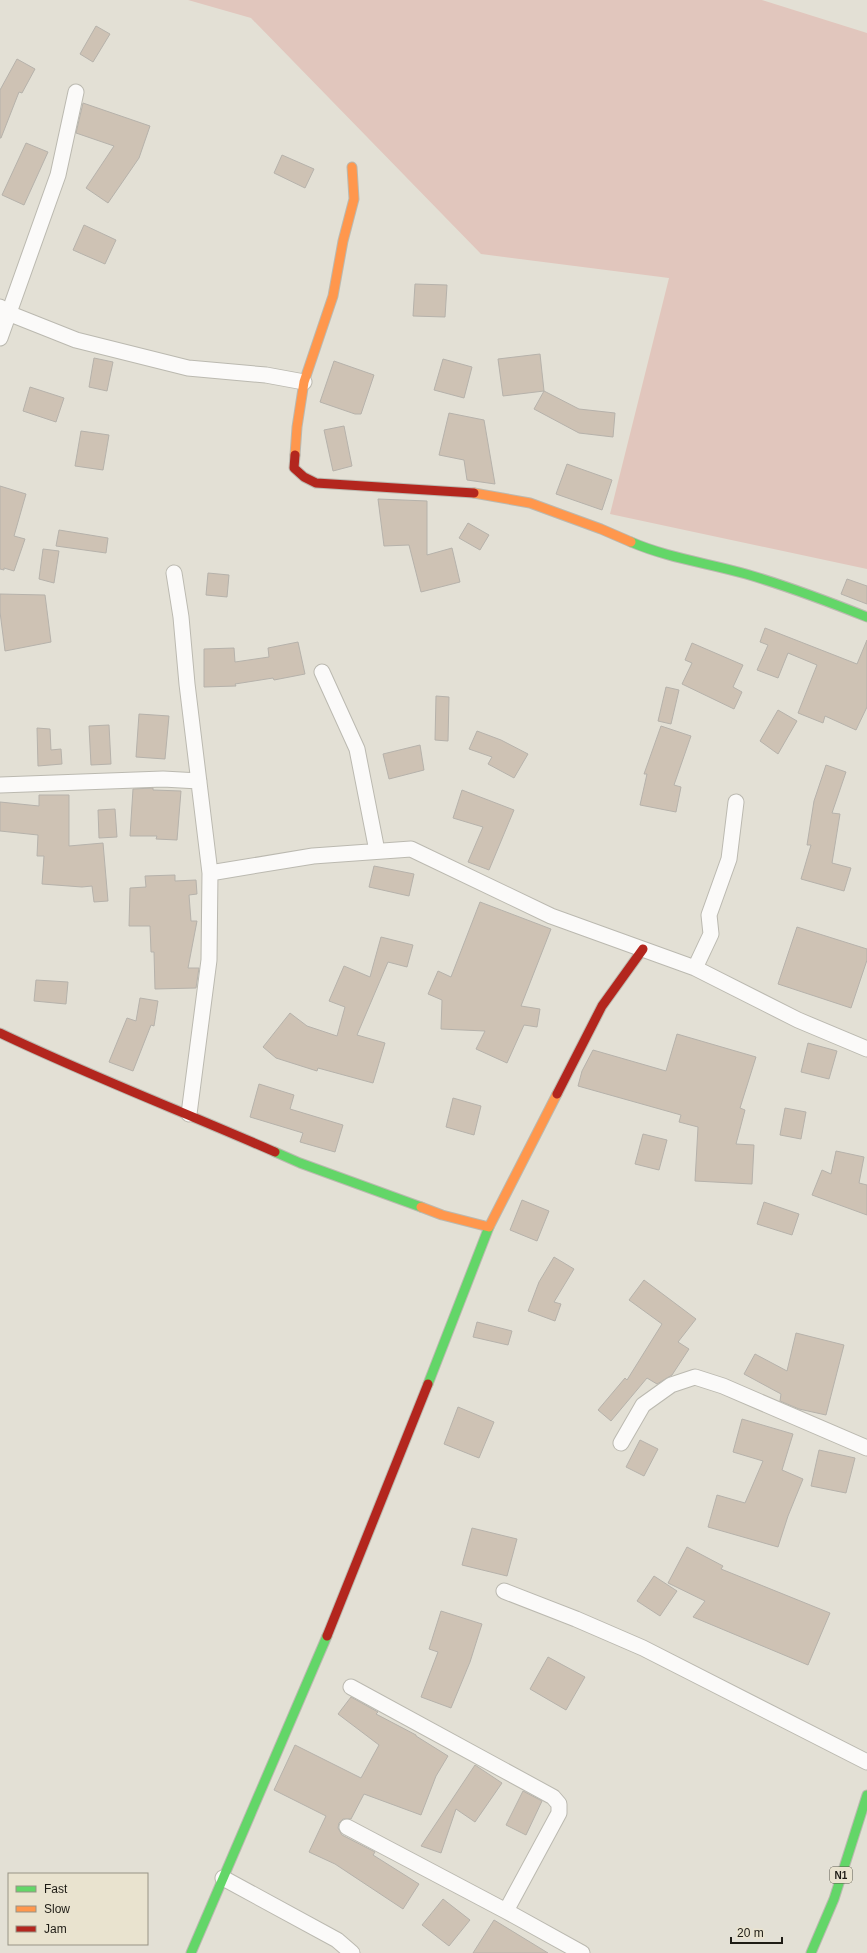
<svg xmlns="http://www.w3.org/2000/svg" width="867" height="1953" font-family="Helvetica,sans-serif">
<rect width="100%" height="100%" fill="#e3e0d5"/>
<path fill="#e1c6bd" d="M188,0h574l105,33v536l-257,-55 59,-236 -188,-24 -230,-236z"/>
<path fill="#cec2b4" stroke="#b6b2ab" d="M96,26l14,8 -17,28 -13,-8z
M17,59l18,10 -13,24 -3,-1 -18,46h-1v-48z
M83,103l67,23 -11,32 -31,45 -22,-15 28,-42 -38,-13z
M26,143l22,9 -24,53 -22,-10z
M282,155l32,14 -9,19 -31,-15z
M84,225l32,15 -11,24 -32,-14z
M415,284l32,1 -2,32 -32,-1z
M540,354l4,37 -41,5 -5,-37z
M94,358l19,4 -6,29 -18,-4z
M443,359l29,8 -8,31 -30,-8z
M334,361l40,14 -13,39h-6l-35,-12z
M30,387l34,11 -8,24 -33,-11z
M544,391l35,18 36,4 -2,24 -34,-4 -45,-24z
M449,413l35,7 11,64 -28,-4 -3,-20 -25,-5z
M344,426l8,40 -19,5 -9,-41z
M81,431l28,4 -6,35 -28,-4z
M567,464l45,16 -10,30 -46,-16z
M0,486l26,8 -12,42 11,3 -11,32 -10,-3v2l-4,-1z
M378,499l49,2v54l25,-7 8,34 -39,10 -12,-47 -25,1z
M468,523l21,12 -9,15 -21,-12z
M59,530l49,8 -2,15 -50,-7z
M43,549l16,2 -5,32 -15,-4z
M208,573l21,2 -2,22 -21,-2z
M847,579l20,7v18l-26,-10z
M0,594l45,1 6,47 -46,9 -5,-39z
M765,628l92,36 10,-24v67l-11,23 -31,-14 -2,7 -25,-10 19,-48 -29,-12 -10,25 -21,-8 11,-25 -8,-3z
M298,642l7,32 -31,6 -1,-2 -38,6 1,2 -32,1v-38l30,-1 1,14 34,-5 -1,-9z
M692,643l51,22 -10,22 9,5 -8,17 -52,-25 10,-21 -7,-3z
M666,687l13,3 -8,34 -13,-3z
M436,696l13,1 -1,44 -13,-1z
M778,710l19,11 -19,33 -18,-13z
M139,714l30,2 -4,43 -29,-2z
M109,725l2,39 -20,1 -2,-39z
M661,726l30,10 -17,49 7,2 -5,25 -36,-7 7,-31h-3z
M37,728l13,1 1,21 10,-1 1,15 -24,2z
M477,731l24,9 27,14 -14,24 -26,-14 4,-7 -23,-8z
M420,745l4,25 -35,9 -6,-25z
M826,765l20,7 -14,41 8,1 -8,49 19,5 -7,23 -43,-12 10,-34h-4l7,-44z
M153,788v2l28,1 -4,49 -21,-1 1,-3h-27l3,-47z
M462,790l52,20 -25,60 -21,-8 15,-35 -30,-9z
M39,795h30v51l34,-3 5,58 -14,1 -2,-16 -10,1 -40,-3 2,-28h-7l1,-21 -38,-4v-29l39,4z
M115,809l2,28 -18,1 -1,-28z
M374,866l40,8 -5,22 -40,-9z
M175,875v6l21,-1 1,14 -8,1 2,26h6l-9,47h11l-3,20 -41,1 -1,-37h-3l-1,-26h-21l1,-38 16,-1 -1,-11z
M480,902l71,27 -30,77 19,3 -3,18 -13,-2 -17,38 -31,-14 9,-18 -44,-2 1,-29 -14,-6 10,-23 13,6z
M797,927l70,22v11l-16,48 -73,-24z
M381,937l32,8 -6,22 -19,-5 -31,73 28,8 -12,40 -55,-15 -1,3 -41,-13 -13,-11 27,-34 17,13 30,10 8,-29 -16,-6 15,-35 26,11z
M36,980l32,2 -2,22 -32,-3z
M140,998l18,3 -4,25 -3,-1 -18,46 -24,-9 18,-44 9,3z
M677,1034l79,23 -16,51 5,2 -9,34 18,1 -2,39 -57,-3 3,-54 -19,-5 2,-7 -103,-29 4,-15 11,-21 73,21z
M808,1043l29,8 -8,28 -28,-7z
M259,1084l35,11 -4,14 53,16 -8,27 -35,-10 3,-9 -53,-16z
M453,1098l28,8 -7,29 -28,-8z
M785,1108l21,4 -5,27 -21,-4z
M643,1134l24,6 -8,30 -24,-6z
M836,1151l28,6 -5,26 8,2v30l-55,-20 10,-25 9,4z
M522,1200l27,11 -12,30 -27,-11z
M764,1202l35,12 -7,21 -35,-11z
M554,1257l20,12 -20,33 7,2 -6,17 -27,-10 11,-29z
M644,1280l52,39 -18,23 11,7 -17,26 -15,9 -10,-6 -36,43 -13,-11 27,-32 2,2 35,-56 -33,-24z
M477,1322l35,9 -4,14 -35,-8z
M796,1333l48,12 -18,70 -27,-6 -19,-8 1,-7 -37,-20 11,-20 32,17z
M458,1407l36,15 -15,36 -35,-14z
M742,1419l51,15 -11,36 21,9 -15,37 -10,31 -70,-20 9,-32 28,8 18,-42 -30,-9z
M640,1440l18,9 -14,27 -18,-9z
M819,1450l36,8 -9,35 -35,-7z
M472,1528l45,11 -10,37 -45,-11z
M687,1547l36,19 -2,3 109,44 -22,52 -115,-48 12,-16 -37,-18z
M654,1576l23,15 -17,25 -23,-15z
M441,1611l41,13 -12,38 -19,46 -30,-11 17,-45 -9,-3z
M548,1657l37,20 -19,33 -36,-21z
M351,1697l27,15 -2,2 40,21v1l32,20 -12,20 -15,39 -57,-21 -13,25h-8l-4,4 -1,5 4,7 33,17 -2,3 46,29 -16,25 -68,-45 -26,-12 17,-36 -52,-26 21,-45 66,33 18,-33 -41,-31z
M475,1765l27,18 -27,39 -19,-13 -15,44 -20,-7z
M523,1791l19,10 -16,34 -20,-10z
M443,1899l27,21 -21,26 -27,-21z
M494,1920l54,33h-75z"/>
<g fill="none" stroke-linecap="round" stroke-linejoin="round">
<defs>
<path id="street" d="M0,307l8,6 68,27 112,28 78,7 38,7
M0,338l58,-163 18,-83
M174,573l7,44 6,67 23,189 -1,87 -20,154
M322,672l35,77 20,102
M0,785l163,-6 36,2
M210,873l103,-17 98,-7 140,67 144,52 103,52 69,29
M695,968l16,-34 -2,-19 20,-56 7,-57
M621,1443l22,-38 28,-20 24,-8 28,9 144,62
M504,1591l72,28 67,29 224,114
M351,1687l202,110 6,7v9l-53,98
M347,1827l159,84 76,42
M223,1878l114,62 15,13"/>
<path id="fast" d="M631,542c37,16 77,21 115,32 41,12 81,27 121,43
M275,1152l25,11 121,44
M428,1384l61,-157
M191,1953l136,-317
M811,1953l23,-54 33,-104"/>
<path id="slow" d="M295,455l2,-28 7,-45 29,-86 10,-55 11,-42 -2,-32
M474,493l56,10 71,26 30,13
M421,1207l21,8 47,12 68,-133"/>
<path id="jam" d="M295,455l-1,13 10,9 12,6 158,10
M0,1033c90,43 184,79 275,119
M557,1094l45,-88 41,-57
M327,1636l101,-252"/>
</defs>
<use href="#street" stroke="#bbb9b0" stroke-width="17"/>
<use href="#fast" stroke="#bbb9b0" stroke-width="11"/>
<use href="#slow" stroke="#bbb9b0" stroke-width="11"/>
<use href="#jam" stroke="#bbb9b0" stroke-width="11"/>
<use href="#street" stroke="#fbfaf9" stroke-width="15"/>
<use href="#fast" stroke="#63d668" stroke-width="9"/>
<use href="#slow" stroke="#ff974d" stroke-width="9"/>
<use href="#jam" stroke="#b3261e" stroke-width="9"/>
</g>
<g text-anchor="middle" stroke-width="3" stroke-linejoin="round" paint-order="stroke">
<rect fill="#e9e3cf" stroke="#5b584d" stroke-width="1" x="830" y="1867" width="22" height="16" rx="3"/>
<g font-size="10" font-weight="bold" fill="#1e1c15">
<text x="841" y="1879">N1</text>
</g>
</g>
<rect x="8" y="1873" width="140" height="72" fill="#e9e3cf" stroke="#989385"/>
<rect x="16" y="1886" width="20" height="6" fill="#63d668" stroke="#989385"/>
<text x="44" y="1893" font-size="12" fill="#1e1c15">Fast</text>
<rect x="16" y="1906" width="20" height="6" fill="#ff974d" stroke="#989385"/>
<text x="44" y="1913" font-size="12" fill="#1e1c15">Slow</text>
<rect x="16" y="1926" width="20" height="6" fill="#b3261e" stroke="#989385"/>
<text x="44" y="1933" font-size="12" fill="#1e1c15">Jam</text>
<path d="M731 1937v6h51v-6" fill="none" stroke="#1e1c15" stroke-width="2"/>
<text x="737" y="1937" font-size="12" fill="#1e1c15" stroke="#e9e3cf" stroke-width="3" paint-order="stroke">20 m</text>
</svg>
